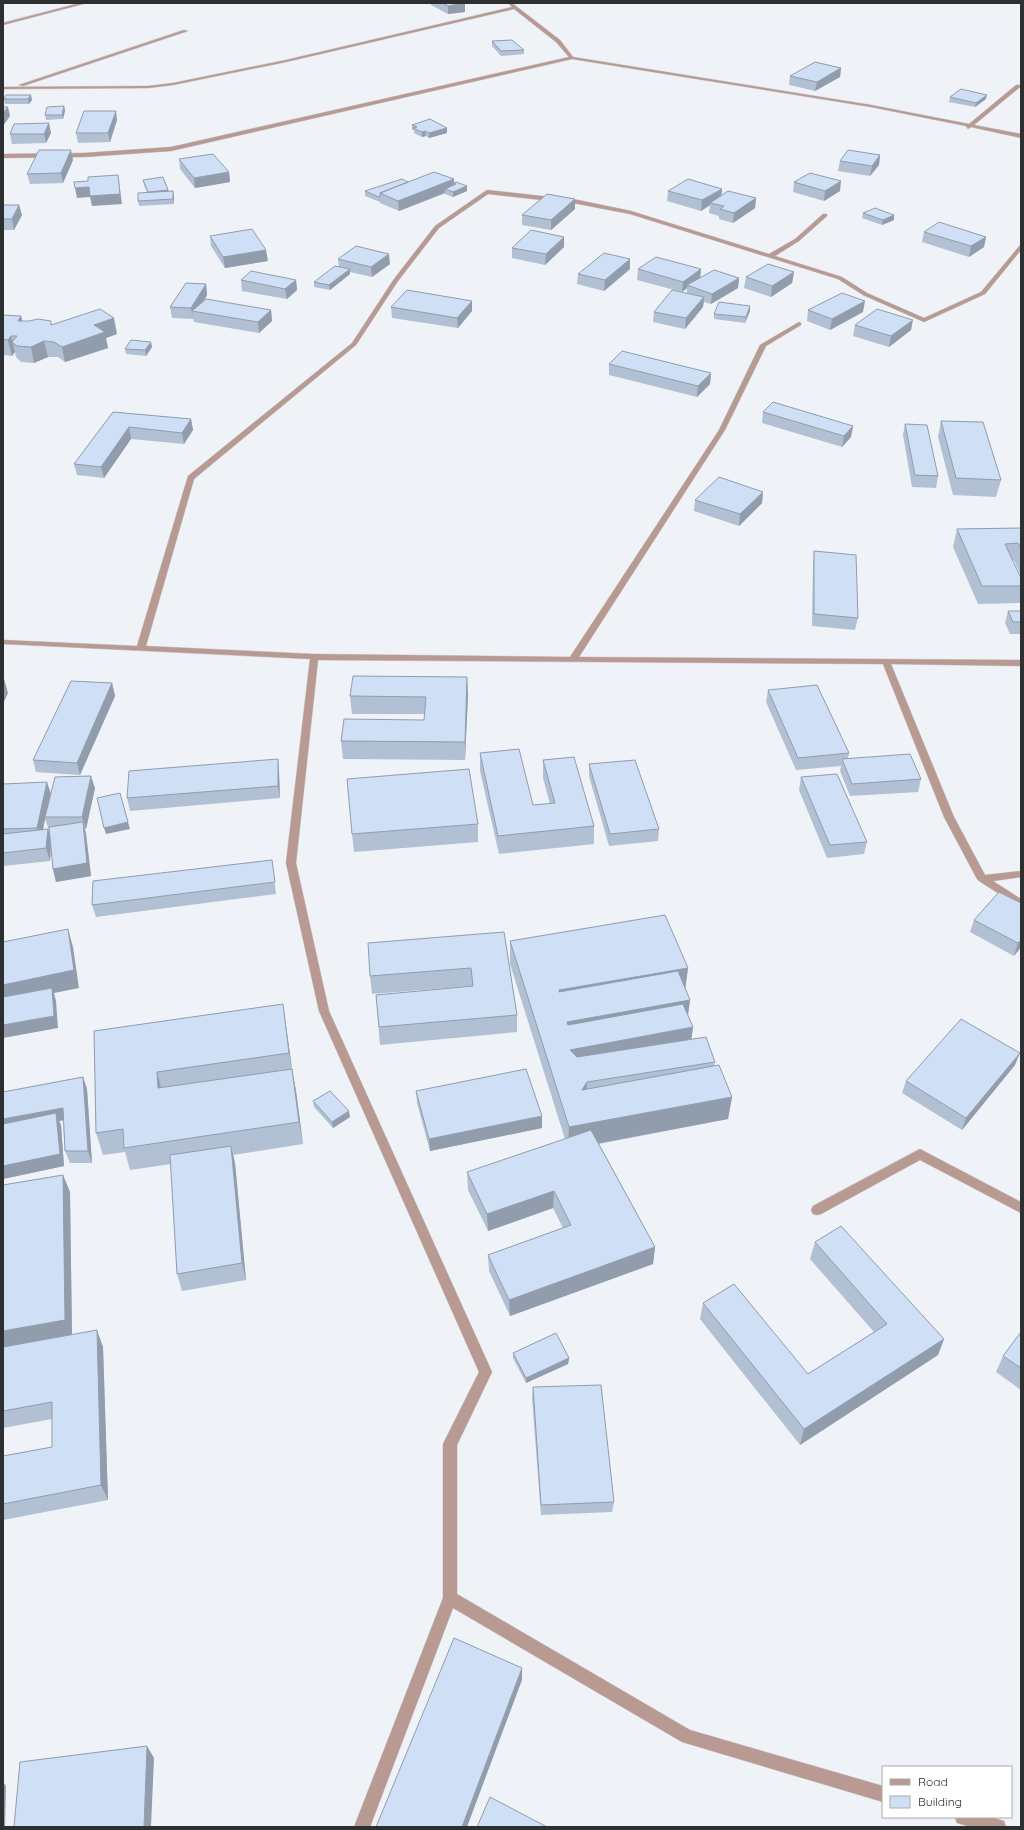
<svg xmlns="http://www.w3.org/2000/svg" width="1024" height="1830" font-family="Quicksand,sans-serif">
<rect width="100%" height="100%" fill="#eff3f8"/>
<g fill="none" stroke-linecap="round" stroke-linejoin="round">
<defs>
<path id="minor" d="M80,3h7l-84,22v-2z
M508,3h4l48,37 13,17 298,48 98,19 47,-39h4v2l-46,38 47,9v4l-50,-11 -3,2 -2,-3 -95,-19 -299,-48 -401,92 -87,6 -81,1v-4l81,-1 87,-6 398,-90 -13,-15 -42,-33 -228,53 -113,23 -25,3 -145,1v-2l145,-1 25,-3 113,-23 226,-53z
M184,30l4,1 -165,55 -4,-1z
M487,190l91,10 53,11 138,43 26,-15 28,-25h4v2l-28,25 -24,15 67,21 25,16 57,25 57,-26 40,-48v6l-36,44 -61,28 -61,-27 -25,-16 -208,-65 -52,-10 -90,-10 -49,34 -41,53 -42,64 -162,134 -48,167 168,8 256,3 149,-227 41,-85 39,-23 2,1v2l-35,21 -41,84 -146,227 442,3v6l-130,-2 63,153 31,58 36,-4v6l-28,4 28,18v9l-42,-27 -2,-2 -33,-62 -61,-153 -565,-4 -22,203 33,148 163,361 -35,73v149l233,136 193,56v16l-201,-60 -229,-134 -83,219h-16l89,-229v-154l36,-72 -160,-361 -33,-148 24,-204 -307,-15v-4l134,6 51,-170 164,-133 42,-64 41,-53z
M920,1149l101,53v11l-101,-53 -99,54 -4,1 -4,-1 -2,-4 2,-4z
M955,1817h36l13,4 2,6h-35l-14,-4z"/>
</defs>
<use href="#minor" stroke="#ccd0d4" stroke-width="1"/>
<use href="#minor" fill="#b99a92" fill-rule="evenodd"/>
</g>
<path fill="#b2c0d3" fill-rule="evenodd" d="M431,3h34v9l-17,2 -17,-9z
M492,41l32,9v4l-23,2 -9,-10z
M841,68l-1,9 -25,14 -26,-6 1,-9z
M6,95l26,5 -3,4h-24l-1,-5z
M950,97l36,2 -11,8 -26,-5z
M64,106l1,5 -2,8 -17,1 -1,-5z
M117,120l-7,22 -32,1 -2,-10z
M412,125l35,3v5l-18,5 -3,-2 -4,1 -8,-4v-3h-2z
M51,133l-5,10 -34,1 -2,-10z
M880,155l-1,10 -9,11 -32,-5 2,-10z
M179,159l50,13 1,10 -35,6 -15,-19z
M73,160l-10,23 -33,1 -3,-10z
M143,180l25,11 6,5v8l-35,2 -1,-5 9,-9 -3,-7z
M408,182l46,1 13,3v5l-14,6 -8,-3v-1l-46,18 -19,-8v-1l-15,-6v-5z
M794,182l46,9 -16,10 -31,-9z
M722,189l-1,6 35,3 -1,10 -22,15 -14,-4v-3l-10,-3 1,-8 -9,6 -34,-10 1,-10z
M3,205h16l3,10 -8,15h-11z
M575,209l-24,21 -29,-5v-10z
M863,213l31,2v5l-12,5 -20,-7z
M924,232l62,5 -2,10 -15,10 -47,-15z
M210,236l58,25 -43,7 -14,-22z
M564,247l-19,18 -33,-7v-10z
M338,259l52,5 -18,13 -22,-5v2l-20,16 -16,-3v-5l25,-15z
M630,269l-26,22 -27,-7 1,-10z
M638,269h63l-1,9h39l-1,10 -27,16 -7,-2 -1,5 -18,22 -32,-7 1,-10 33,-19v-5l-5,4 -45,-12z
M794,272l-2,11 -21,14 -27,-9 2,-11z
M241,280h55l1,10 -10,9 -45,-8z
M206,284l1,11 -3,6 67,9 1,11 -13,12 -65,-11 -1,-4v1l-21,-1 -2,-11z
M750,306v5l-5,12 -31,-4v-5z
M391,307l81,4 -14,17 -66,-10z
M808,310l55,2 -33,18 -23,-9z
M3,315l18,1 1,5 95,13 -11,4 2,10 -43,14 -7,-5h-10l-14,6 -13,-1 -5,-5 -1,-5 -3,4 -9,-1z
M855,325l56,5 -22,17 -36,-11z
M152,347l-6,9 -20,-2 -1,-5z
M609,364l102,9 -1,11 -13,13 -88,-22z
M113,412l78,7 2,11 -9,14 -53,-5 -27,39 -27,-3 -3,-11z
M763,412l90,14 -2,11 -9,10 -80,-24z
M941,421l60,59 -5,17 -43,-2 -15,-58z
M905,424l33,52 -2,12 -24,-1 -9,-52z
M763,492l-1,11 -23,23 -45,-15 1,-11z
M1021,528v48l-7,-16 -1,1 8,17v21l-1,4 -42,1 -25,-57 4,-18z
M814,551l44,67 -3,12 -43,-4 1,-63z
M1008,611h13v23h-11l-5,-11z
M467,677l1,18 -3,65 -122,-1 -2,-18 83,-21v-6h-72l-2,-18z
M112,683l3,13 -35,79 -44,-3 -3,-12z
M768,690l81,63 -1,5 73,21 -3,13 -68,4 -10,-25 1,-5 -45,4 -30,-68z
M480,753l53,52 17,-1 -7,-26v-18l51,66v18l-95,10 -19,-83z
M278,759l1,13 1,26 -150,13 -3,-13z
M589,764l70,65 -1,12 -49,5 -20,-70z
M801,777l66,65 -3,12 -37,4 -28,-68z
M3,784l48,10 -2,7 46,-13 -9,41h-1l1,5 5,42 -35,6 -3,-13 -2,-21 -1,13 -47,5zM45,819l4,11 1,7 -2,-8 -5,1z
M478,824v18l-124,10 -2,-18z
M272,860l4,34 -180,23 -4,-12z
M1021,903v44l-7,9 -44,-24 4,-12z
M504,932l13,83v17l-137,13 -4,-50 95,-9 -99,8 -2,-18z
M510,941l178,27 -3,21 5,11 -2,15 5,12 -2,12 24,23 -1,4 18,31 -4,22 -129,25 56,103 -2,17 -143,52 -21,-45 -1,-16 75,-27 -10,-20 -65,23 -20,-41 -1,-18 98,-33 -55,-175z
M283,1004l3,22 6,43 4,22 7,53 -70,11 2,8 11,117 -64,11 -5,-17 -6,-110 -41,6 -5,-18 -22,3 -7,-22 -2,-102z
M1015,1065l-53,65 -60,-37 4,-12z
M83,1077l4,12 5,74h-22l-5,-12 -2,-31 -4,1 2,4 3,41 -61,13v-87z
M416,1091l126,37 -112,23 -13,-48z
M313,1101l37,16 -17,11 -19,-21z
M63,1175l7,17 2,143 31,12 5,153 -105,20v-64l49,-9v-28l-49,9v-243z
M815,1242l129,97 -6,16 -138,90 -100,-126 3,-16 105,71 66,-42 -64,-73z
M1021,1332v58l-25,-18 7,-16z
M513,1353l56,5 -1,6 -42,19 -13,-25z
M533,1387l81,115 -2,10 -71,3 -9,-117z"/>
<path fill="#919cac" d="M465,3v9l-17,2v-8z
M841,68l-1,9 -25,14 2,-9z
M31,95l1,5 -3,4 -1,-5z
M987,95l-1,4 -11,8 1,-4z
M64,106l1,5 -2,8 -1,-4z
M8,107l2,9 -7,10v-13z
M116,111l1,9 -7,22 -2,-9z
M49,123l2,10 -5,10 -2,-9z
M447,128v5l-18,5v-5z
M425,131l1,5 -4,1v-5z
M71,150l2,10 -10,23 -2,-10z
M880,155l-1,10 -9,11 2,-10z
M229,172l1,10 -35,6 -1,-10z
M118,175l4,29 -30,2 -2,-9 -13,1 -2,-10z
M454,179v10h-9v4l-46,18 -1,-10z
M841,181l-1,10 -16,10 1,-10z
M467,186v5l-14,6v-5z
M722,189l-1,10 -11,4v2l-9,6 1,-11z
M168,190l1,5 -20,2 -1,-5z
M173,191l1,5v8l-1,-5z
M756,198l-1,10 -22,15 1,-10z
M575,199v10l-24,21v-10z
M19,205l3,10 -8,15 -2,-11z
M894,215v5l-12,5 1,-5z
M564,237v10l-19,18 1,-11z
M986,237l-2,10 -15,10 2,-11z
M266,250l2,11 -43,7 -2,-11z
M389,254l1,10 -18,13 -1,-10z
M630,259v10l-26,22 1,-11z
M350,269v5l-20,16 -1,-5z
M701,269l-1,10 -13,6v3l-5,4 1,-10z
M794,272l-2,11 -21,14 1,-11z
M739,278l-1,10 -27,16 1,-10z
M296,280l1,10 -10,9 -2,-10z
M206,284l1,11 -10,17 -5,-1 1,8 -2,-11z
M704,297l-1,10 -18,22 1,-11z
M472,301v10l-14,17 -1,-10z
M865,301l-2,11 -33,18 2,-11z
M750,306v5l-5,12 1,-6z
M271,310l1,11 -13,12 -1,-11z
M21,316l4,15 -7,-10z
M114,318l3,16 -11,4 2,10 -43,14 -3,-15 32,-22z
M913,320l-2,10 -22,17 2,-11z
M11,336l4,16 -3,4 -4,-16z
M44,341l4,16 -14,6 -3,-16z
M151,342l1,5 -6,9 -1,-6z
M711,373l-1,11 -13,13 1,-11z
M191,419l2,11 -9,14 -2,-11z
M853,426l-2,11 -9,10 2,-11z
M129,427l2,12 -27,39 -3,-11z
M763,492l-1,11 -23,23 1,-12z
M3,675l5,18 -5,11z
M467,677l1,18 -3,65v-18z
M112,683l3,13 -35,79 -3,-12z
M278,759l1,13 1,26 -2,-12z
M91,776l4,12 -9,41 -4,-12z
M47,782l4,12 -5,23h-1v2l-4,21 -4,-12z
M83,822l3,12 5,42 -35,6 -3,-13z
M128,822l2,7 -24,5 -2,-6z
M48,829l3,12 -1,20 -4,-13z
M68,929l5,18 6,41 -25,5 2,8 2,27 -55,10v-53z
M1021,940v7l-7,9 4,-13z
M688,968l-3,23 -127,22 1,-23z
M690,1000l-3,22 -121,22 1,-22z
M283,1004l3,22 7,49 -4,-22z
M693,1027l-3,23 -121,22 1,-22z
M1020,1053l-5,12 -53,65 4,-12z
M292,1069l4,22 7,53 -4,-22z
M157,1072l6,23 -5,-7z
M83,1077l4,12 5,74 -4,-12z
M587,1082l-1,22 -4,-14z
M732,1097l-4,22 -160,30 1,-22z
M63,1108l4,12 -8,1 2,4 3,41 -61,13v-60z
M349,1111l1,6 -17,11 -1,-6z
M542,1116v12l-112,23 -1,-12z
M231,1146l4,17 11,117 -4,-17z
M63,1175l7,17 2,144 -69,13v-18z
M554,1191l-1,17 -65,23 -1,-17z
M655,1247l-2,17 -143,52 -1,-16z
M97,1330l6,17 5,153 -7,-15z
M944,1339l-6,16 -138,90 4,-16z
M569,1358l-1,6 -42,19v-5z
M522,1668v12l-55,147h-5z
M147,1746l7,12 -3,69h-7z
M3,1782l3,4 -1,41h-2z"/>
<path fill="#cfdff5" stroke="#919cac" d="M443,3h22l-17,3z
M512,40l12,10 -23,1 -9,-10z
M815,62l26,6 -24,14 -27,-6z
M961,89l26,6 -11,8 -26,-6z
M6,95h25l-3,4h-24z
M64,106l-2,9h-17l2,-8z
M3,107h5l-5,6z
M84,111h32l-8,22h-32z
M430,119l17,9 -18,5 -4,-2 -3,1 -9,-4 4,-1 -5,-2z
M49,123l-5,11h-34l4,-10z
M39,150h32l-10,23 -34,1z
M848,150l32,5 -8,11 -32,-5z
M213,154l16,18 -35,6 -15,-19z
M434,172l20,7 -56,22 -18,-8z
M810,173l31,8 -16,10 -31,-9z
M118,175l2,19 -30,2 -1,-9 -14,1 -1,-6 14,-1v-4z
M163,177l5,13 -20,2 -5,-12z
M402,179l6,3 -28,11v4h-1l-14,-6z
M688,179l34,10 -20,11 -34,-9z
M456,182l11,4 -14,6 -8,-3 11,-5 -2,-1z
M173,191v8l-35,2v-8z
M728,191l28,7 -22,15 -14,-4 4,-3 -14,-3z
M547,194l28,5 -24,21 -29,-5z
M3,205h16l-7,14h-9z
M875,208l19,7 -11,5 -20,-7z
M939,222l47,15 -15,9 -47,-14z
M252,229l14,21 -43,7 -13,-21z
M531,230l33,7 -18,17 -34,-6z
M356,246l33,8 -18,13 -33,-8z
M604,253l26,6 -25,21 -27,-6z
M656,257l45,12 -18,13 -45,-13z
M768,264l26,8 -22,14 -26,-9z
M335,266l15,3 -21,16 -15,-3z
M714,270l25,8 -27,16 -25,-9z
M251,271l45,9 -11,9 -44,-9z
M186,283l20,1 -15,24 -21,-1z
M407,290l65,11 -15,17 -66,-11z
M672,290l32,7 -18,21 -32,-6z
M842,293l23,8 -33,18 -24,-9z
M206,299l65,11 -13,12 -66,-11z
M719,302l31,4 -4,11 -32,-3z
M100,309l14,9 -20,7 11,7 -43,15 -8,-5 -10,-1 -13,6 -14,-1 -5,-4 5,-6h-6l-3,4 -5,-1v-24l18,1 -3,5h11l9,-2 13,2v4z
M877,309l36,11 -22,16 -36,-11z
M131,340l20,2 -6,8 -20,-1z
M622,351l89,22 -13,13 -89,-22z
M773,402l80,24 -9,10 -81,-24z
M113,412l78,7 -9,14 -53,-6 -28,40 -27,-3z
M941,421l42,1 18,58 -45,-2z
M905,424l22,1 11,51 -23,-1z
M719,477l44,15 -23,22 -45,-14z
M1021,528v21l-3,-6 -13,1 16,34v8h-39l-25,-57z
M814,551l42,4 2,63 -44,-4z
M1008,611h13v11h-8z
M353,676l114,1 -2,65 -124,-1 3,-22 80,1 2,-23 -76,-1z
M71,681l41,2 -35,80 -44,-3z
M817,685l32,68 -51,5 -30,-68z
M519,749l14,56 22,-2 -12,-43 31,-3 20,69 -96,10 -18,-83z
M910,754l11,25 -69,5 -10,-25z
M278,759v27l-151,12 2,-27z
M635,760l24,69 -49,5 -21,-70z
M469,769l9,55 -126,10 -5,-55z
M837,774l30,68 -37,3 -29,-68z
M91,776l-9,41h-37l10,-40z
M47,782l-10,46 -34,1v-45z
M120,793l8,29 -24,6 -7,-30z
M83,822l4,41 -34,6 -4,-42z
M48,829l-2,19 -43,5v-19z
M272,860l3,22 -183,23 1,-24z
M999,892l22,11v37l-3,3 -44,-23z
M665,915l23,53 -129,22v2l119,-21 12,29 -123,22 1,3 115,-21 10,23 -123,23 7,7 129,-20 9,25 -128,20 -5,8 137,-25 13,32 -163,30 -59,-186z
M68,929l6,41 -71,15v-43z
M504,932l13,83 -138,12 -3,-32 97,-9 -2,-18 -101,8 -2,-33z
M52,988l2,28 -51,9v-28z
M283,1004l6,49 -132,19 1,16 134,-19 7,53 -175,26 -1,-19 -27,4 -2,-102z
M961,1019l59,34 -54,65 -60,-37z
M526,1069l16,47 -113,23 -13,-48z
M83,1077l5,74h-23l-2,-43 -60,11v-27z
M330,1091l19,20 -17,11 -19,-21z
M56,1113l4,41 -57,12v-42z
M591,1130l64,117 -146,53 -21,-45 83,-30 -17,-34 -67,23 -20,-42z
M231,1146l11,117 -65,11 -7,-119z
M63,1175l2,145 -62,11v-146z
M841,1226l103,113 -140,90 -101,-126 31,-19 74,90 79,-50 -72,-82z
M97,1330l4,155 -98,19v-48l49,-9v-45l-49,9v-64z
M1021,1332v36l-18,-12z
M556,1333l13,25 -43,20 -13,-25z
M601,1385l13,117 -73,3 -8,-118z
M454,1638l68,30 -60,159h-86z
M147,1746l-3,81h-130l6,-65z
M490,1797l57,30h-70z"/>
<rect width="1024" height="1830" fill="none" stroke="#2d2f31" stroke-width="8"/>
<rect x="882" y="1766" width="130" height="52" fill="#ffffff" stroke="#abacad"/>
<rect x="890" y="1779" width="20" height="6" fill="#b99a92" stroke="#abacad"/>
<text x="918" y="1786" font-size="12" fill="#2d2f31">Road</text>
<rect x="890" y="1796" width="20" height="12" fill="#cfdff5" stroke="#abacad"/>
<text x="918" y="1806" font-size="12" fill="#2d2f31">Building</text>
</svg>
